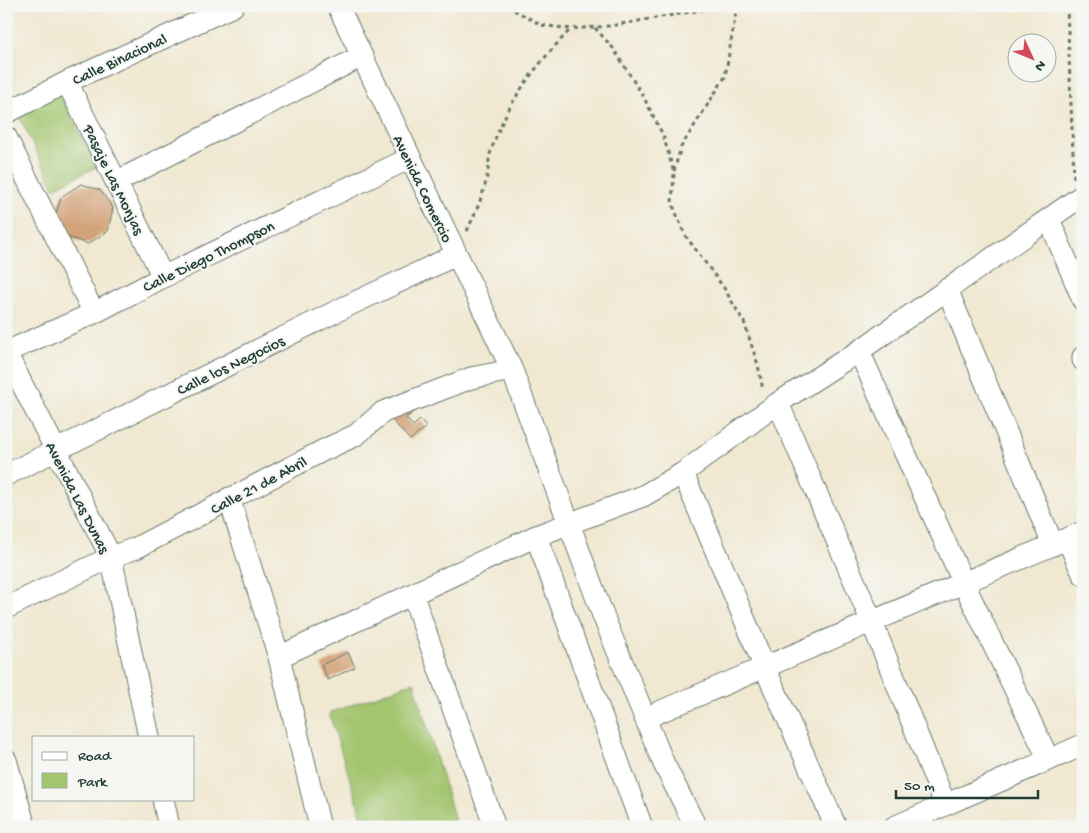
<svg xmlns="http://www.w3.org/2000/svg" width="1089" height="833" font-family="'Gochi Hand',sans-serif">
<rect width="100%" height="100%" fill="#f6f6f2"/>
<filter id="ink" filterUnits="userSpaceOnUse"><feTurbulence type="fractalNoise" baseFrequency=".02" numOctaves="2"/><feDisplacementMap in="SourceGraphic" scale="10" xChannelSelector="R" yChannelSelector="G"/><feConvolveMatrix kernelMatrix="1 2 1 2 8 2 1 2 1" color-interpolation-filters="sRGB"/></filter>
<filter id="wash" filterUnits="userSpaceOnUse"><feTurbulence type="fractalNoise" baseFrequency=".0096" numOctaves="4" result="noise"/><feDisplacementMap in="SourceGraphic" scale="20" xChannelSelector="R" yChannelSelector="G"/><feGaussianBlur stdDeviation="1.12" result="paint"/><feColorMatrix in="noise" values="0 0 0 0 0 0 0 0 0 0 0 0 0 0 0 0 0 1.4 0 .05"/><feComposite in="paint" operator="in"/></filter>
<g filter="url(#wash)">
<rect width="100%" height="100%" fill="#f0e8d1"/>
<path fill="#a3c56e" stroke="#618151" d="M59,91l37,76 -42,21 -37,-76z
M414,682l43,145h-92l-36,-114z"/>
<g id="blocks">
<path fill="#d3a47b" d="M81,184l19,6 13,18 -5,23 -20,13 -20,-7 -13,-20 6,-20z
M405,405l7,8 -6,5 7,8 7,-6 6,7 -16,13 -20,-22z
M348,652l7,15 -27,13 -7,-15z"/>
</g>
</g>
<g filter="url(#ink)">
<use href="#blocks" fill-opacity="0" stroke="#68796b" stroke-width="1"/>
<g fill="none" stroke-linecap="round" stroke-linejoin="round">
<defs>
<path id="minor" d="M338,6l174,364 92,248 60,146 32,63
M67,82l96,195
M6,113l61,-31 166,-76
M6,137l88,176
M116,182l244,-125
M1049,219l34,81
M947,289l106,256
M859,351l105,233 85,176
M6,352l88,-39 69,-36 247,-119
M6,353l105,204 38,180
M1083,357v3
M778,403l93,217 74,184
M683,473l82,195 71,159
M6,475l339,-168 111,-52
M229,498l50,159 41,170
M536,536l106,291
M1067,539l16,35
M413,596l82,231
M6,608l105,-51 25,-9 186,-97 34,-16 27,-23 88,-34 41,-8
M279,657l257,-121 107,-40 40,-23 95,-70 81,-52 224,-156
M645,718l438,-186
M6,760l19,67
M163,799l6,28
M894,827l189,-82"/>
</defs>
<use href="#minor" stroke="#68796b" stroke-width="23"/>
<path stroke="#68796b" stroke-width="3" stroke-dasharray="4 4" stroke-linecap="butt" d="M507,6l34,19 30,4 39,-3 115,-20
M1067,6l7,172
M595,28l18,20 30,48 20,39 11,38 -2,30 13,32 39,53 20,34 14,43 5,25
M674,171l7,-24 44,-70 12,-71
M467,231c8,-17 16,-35 20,-54 2,-8 1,-18 4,-26 15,-48 45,-86 80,-122"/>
<use href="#minor" stroke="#fff" stroke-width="21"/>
</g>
</g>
<g text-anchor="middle" stroke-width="4" stroke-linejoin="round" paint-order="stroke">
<g font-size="16" fill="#1f3d34" stroke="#f6f6f2">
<text transform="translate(119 58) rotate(-25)" y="6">Calle Binacional</text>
<text transform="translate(115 179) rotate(64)" y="6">Pasaje Las Monjas</text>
<text transform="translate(424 188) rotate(64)" y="6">Avenida Comercio</text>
<text transform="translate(208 255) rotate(-26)" y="6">Calle Diego Thompson</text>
<text transform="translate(230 364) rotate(-26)" y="6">Calle los Negocios</text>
<text transform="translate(258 484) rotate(-28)" y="6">Calle 21 de Abril</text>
<text transform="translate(79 497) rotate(63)" y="6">Avenida Las Dunas</text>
</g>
</g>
<rect width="1089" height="833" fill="none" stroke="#f6f6f2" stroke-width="25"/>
<rect x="32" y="736" width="162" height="65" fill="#f6f6f2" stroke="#a0aca6"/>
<rect x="42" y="752" width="25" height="8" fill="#ffffff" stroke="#a0aca6"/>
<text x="78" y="760" font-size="15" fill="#1f3d34">Road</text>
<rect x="42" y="773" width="25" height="15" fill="#a3c56e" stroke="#a0aca6"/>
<text x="78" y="786" font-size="15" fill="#1f3d34">Park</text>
<g transform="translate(1032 58) rotate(134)"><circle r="24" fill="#f6f6f2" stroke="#a0aca6"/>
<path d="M0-4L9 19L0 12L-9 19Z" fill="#d1495b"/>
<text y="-8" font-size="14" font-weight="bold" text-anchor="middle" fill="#1f3d34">N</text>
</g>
<path d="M896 790v8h142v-8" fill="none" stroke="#1f3d34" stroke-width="2.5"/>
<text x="904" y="790" font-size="15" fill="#1f3d34" stroke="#f6f6f2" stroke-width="4" paint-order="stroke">50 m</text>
</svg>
